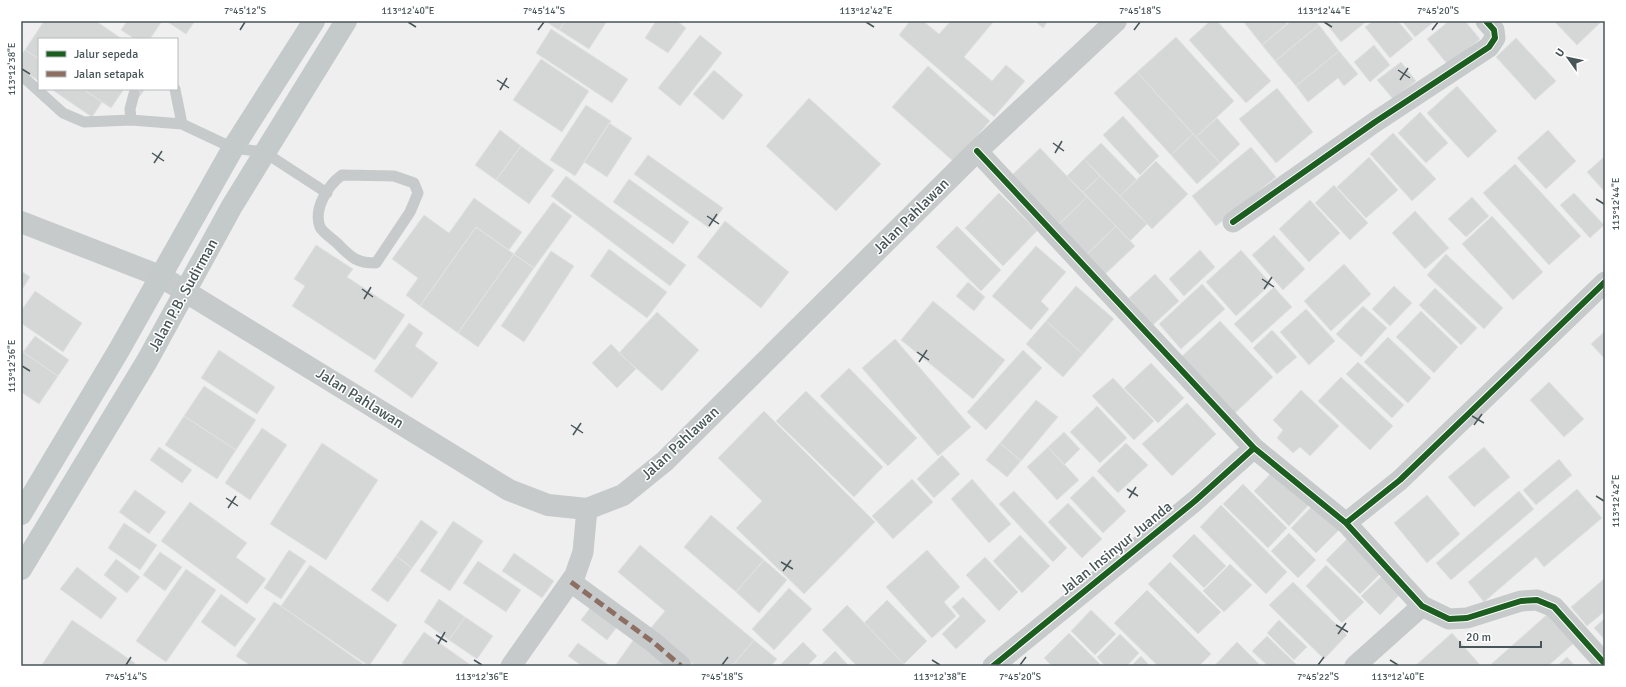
<svg xmlns="http://www.w3.org/2000/svg" width="1626" height="687" font-family="Signika,sans-serif">
<rect width="100%" height="100%" fill="#efefef"/>
<path fill="#d5d7d7" stroke="#e1e1e2" d="M44,21h52l26,18h-83v20l-14,-9z
M127,21h35l-12,18h-15l-14,-9z
M166,21h29l-9,13z
M545,21h20l-6,9z
M565,21h42l-18,28 -30,-19z
M656,21h21l9,7 -18,25 -23,-15z
M910,21h13l16,13 12,-13h43l-30,36 28,24 14,-16 19,16 -31,36 -95,-82z
M1035,21h13l-5,7z
M1210,21h7l54,60 -25,22 -57,-63z
M1243,21h41l3,3 -25,21z
M1291,21h24l4,4 -44,36 -13,-16z
M1324,21h43l-26,21z
M1373,21h25l15,18 -23,19 -25,-31z
M1402,21h33l-20,16z
M1449,21h16l15,18 -32,26 -21,-26z
M1554,21h48l-25,24z
M1319,25l20,26 -43,35 -21,-25z
M551,29l77,50 -16,24 -76,-50z
M700,35l22,18 -42,53 -22,-18z
M1176,37l58,64 -38,36 -59,-65z
M1516,38l40,43 -21,19 -39,-43z
M1374,45l16,20 -20,17 -16,-20z
M25,50l14,9v22l-18,-12v-14z
M1339,51l19,23 -14,12 -6,-8 -30,24 -12,-16z
M541,59l48,32 -27,41 -49,-32z
M1401,62l15,19 -23,18 -16,-19z
M928,66l62,55 -36,41 -62,-55z
M714,70l29,25 -20,25 -30,-26z
M1137,72l56,62 -22,21 -57,-62z
M1457,86l40,45 -29,27 -41,-45z
M1277,88l36,44 -37,31 -37,-44z
M51,89h32l19,13 -10,15z
M83,89h41l-13,19z
M127,89h18l-6,8z
M809,98l72,66 -45,47 -70,-65z
M586,105l25,16 -36,55 -25,-16z
M1420,112l28,31 -22,20 -28,-30z
M1123,116l36,40 -19,19 -37,-40z
M1217,118l23,26 -20,19 -24,-26z
M609,123l23,15 -25,39 -23,-15z
M500,130l21,16 -25,34 -21,-15z
M1548,130l28,31 -30,28 -29,-31z
M1393,133l43,46 -24,22 -42,-47z
M1193,134l27,29 -23,21 -26,-29z
M1101,143l36,37 -17,16 -36,-37z
M521,146l33,24 -25,34 -33,-24z
M1251,147l25,30 -60,49 -24,-30z
M1040,148l47,49 -32,31 -47,-49z
M648,155l75,53 -14,20 -75,-54z
M1369,157l29,33 -32,28 -29,-31z
M1604,157h1v35l-18,-20z
M1084,159l16,17 -17,16 -16,-16z
M1156,161l32,33 -36,35 -32,-33z
M1515,164l66,72 -32,29 -66,-72z
M566,176l120,89 -16,21 -119,-90z
M1100,176l47,48 -17,17 -47,-49z
M629,179l60,43 -16,22 -60,-42z
M1334,185l34,38 -18,17 -35,-37z
M999,193l38,38 -34,35 -38,-38z
M1574,193l30,32 -14,13 -30,-33z
M1087,197l29,29 -33,32 -28,-30z
M1472,197l17,19 -23,21 -18,-18z
M474,198l48,34 -13,18 -33,-23 -56,79 -14,-11 12,-17 -26,-19 32,-44 25,18z
M1310,200l30,33 -31,29 -30,-33z
M553,202l19,14 -38,52 -20,-14z
M1415,211l34,37 -24,21 -33,-36z
M1492,216l51,56 -30,28 -51,-56z
M725,221l64,51 -28,36 -64,-51z
M957,226l44,44 -20,21 -45,-44z
M1116,226l19,20 -33,31 -19,-19z
M476,227l38,27 -56,79 -38,-27z
M1274,235l31,34 -22,21 -31,-35z
M316,245l37,24 -6,8 58,38 -30,45 -83,-54 13,-20 -11,-7z
M1036,246l30,26 -25,29 8,8 -18,21 -39,-34z
M609,249l58,43 -20,26 -57,-42z
M1200,250l15,17 -31,29 -15,-17z
M1241,250l30,34 -35,32 -30,-34z
M551,251l23,15 -50,76 -23,-16z
M514,254l20,14 -56,79 -20,-14z
M1446,254l57,54 -19,21 -57,-54z
M1344,264l27,30 -40,37 -27,-30z
M21,271l9,6 -9,14z
M1155,274l24,27 -26,24 -24,-27z
M968,282l17,15 -11,14 -18,-15z
M1202,284l23,25 -44,40 -22,-25z
M1076,286l38,33 -31,35 -37,-33z
M1394,286l18,17 -22,23 -18,-17z
M1274,287l18,20 -40,36 -18,-19z
M1435,288l42,40 -16,17 -42,-40z
M35,291l47,32 -19,29 -42,-29v-12z
M933,301l72,59 -32,39 -72,-59z
M1363,306l24,22 -26,29 -25,-23z
M1306,309l29,32 -26,24 -29,-33z
M1421,311l37,36 -24,26 -38,-36z
M657,312l42,38 -37,41 -43,-38z
M1046,321l37,33 -20,23 -37,-33z
M1220,321l53,56 -41,39 -53,-57z
M409,323l14,10 -8,13 23,17 -26,35 -38,-27z
M1272,330l25,27 -20,17 -24,-26z
M1605,331v28l-14,-15z
M35,336l34,24 -11,16 -35,-24z
M1388,337l43,41 -23,25 -44,-41z
M895,339l76,88 -33,29 -76,-88z
M611,344l25,25 -19,19 -25,-25z
M219,350l56,37 -18,27 -56,-36z
M1023,350l19,18 -56,62 -19,-18z
M23,352l35,24 -19,28 -18,-12v-37z
M1358,362l46,43 -12,13 -46,-44z
M1151,363l33,35 -26,25 -34,-35z
M849,368l68,70 -29,28 -68,-70z
M1341,377l52,49 -23,24 -52,-49z
M1113,378l41,43 -20,19 -42,-44z
M1549,382l35,37 -20,18 -34,-37z
M204,386l52,34 -20,30 -52,-34z
M1301,390l38,36 -29,30 -10,-9 -7,6 -16,-15 6,-8 -10,-10z
M806,391l77,76 -29,30 -78,-76z
M1036,400l22,17 -37,44 -21,-18z
M1187,403l29,31 -44,42 -30,-32z
M1097,406l30,32 -27,25 -30,-31z
M764,411l111,111 -71,72 -68,-66 26,-27 -44,-43z
M184,416l52,34 -19,29 -52,-34z
M262,428l25,17 -37,55 -25,-17z
M1064,432l16,17 -16,16 -16,-18z
M322,443l56,37 -52,80 -56,-36z
M1000,443l21,18 -14,16 -21,-17z
M1126,443l22,22 -30,28 -21,-22z
M159,447l33,23 -10,13 -32,-23z
M1048,447l31,33 -22,20 -30,-33z
M1484,447l26,30 -36,30 -26,-30z
M942,455l18,19 -26,24 -17,-19z
M1559,459l13,16 -36,30 -13,-15z
M1275,469l35,35 -21,22 -35,-35z
M1093,476l33,35 -23,22 -33,-35z
M912,479l21,23 -40,37 -21,-23z
M972,479l39,45 -22,19 -38,-44z
M1243,484l44,44 -19,20 -45,-44z
M1577,489l25,29 -58,49 -8,-10 -52,45 -16,-20z
M135,490l31,22 -17,22 -30,-22z
M1014,491l53,57 -14,14 -54,-58z
M1519,491l15,18 -83,71 -15,-17z
M1427,495l33,39 -33,29 -33,-40z
M190,502l57,41 -11,14 30,22 -19,25 -86,-63z
M1068,503l34,36 -20,19 -34,-36z
M1314,504l25,26 -23,23 -25,-25z
M1221,505l66,67 -21,22 -66,-67z
M711,515l53,45 -28,32 -52,-45z
M421,520l17,12 -26,36 -16,-12z
M453,521l30,20 -33,50 -30,-20z
M124,523l33,22 -17,25 -32,-22z
M1289,533l27,27 -18,18 -27,-27z
M1194,534l32,32 -22,22 -32,-32z
M1020,535l30,31 -28,27 -29,-32z
M1348,538l34,34 -22,22 -34,-34z
M640,545l114,95 -22,26h-37l-45,-37 15,-18 -47,-39z
M289,550l17,11 -25,38 -17,-11z
M927,550l33,37 -16,15 12,14 -24,22 -46,-51z
M160,552l22,15 -17,24 -22,-16z
M514,553l40,28 -12,17 -40,-27z
M396,556l16,12 -24,34 -17,-12z
M985,557l33,35 -19,19 -33,-36z
M116,559l24,18 -13,16 -23,-18z
M764,560l23,20 -28,33 -23,-21z
M478,561l43,29 -15,22 -43,-29z
M1170,562l51,50 -23,22 -50,-50z
M1230,564l22,21 -28,27 -21,-21z
M310,565l87,60 -28,41 -88,-60z
M1326,565l38,37 -22,21 -36,-37z
M77,567l40,31 -16,21 -41,-30z
M186,569l30,21 -50,72 -30,-21z
M1385,573l18,18 -23,24 -19,-19z
M1605,578v33l-18,15 -16,-19z
M1293,582l54,53 -23,24 -55,-54z
M789,588l23,21 -38,41 -22,-21z
M1147,590l64,64 -12,12h-41l-44,-43z
M221,594l35,25 -21,28 -34,-25z
M963,597l23,24 -30,28 -14,-15 18,-18 -8,-9z
M439,599l26,18 -16,23 -25,-18z
M887,600l40,41 -23,23 -40,-41z
M274,602l7,4 85,60h-115l-15,-10z
M593,604l27,19 -13,17 -26,-20z
M847,605l57,59 -2,2h-45l-35,-36z
M1091,610l25,24 -21,21 -24,-24z
M1550,612l26,29 -28,25h-59z
M465,617l28,19 -16,23 -28,-19z
M1605,618v22l-11,-12z
M72,620l63,43 -2,3h-92z
M1279,620l28,27 -13,13 -27,-27z
M424,632l48,34h-66l-4,-3z
M1069,633l33,33h-50l-8,-8z
M1452,633l29,33h-66z
M1120,634l19,19 -12,13h-22l-8,-9z
M1267,636l31,30h-30l-16,-15z
M634,639l38,27h-57z
M754,640l23,19 -6,7h-39z
M803,642l14,14 -10,10h-28z
M1237,642l24,24h-47z
M578,643l32,23h-28l-14,-10z
M835,651l14,15h-29z
M1141,656l9,10h-19z
M1567,657l8,9h-18z"/>
<g fill="none" stroke-linecap="round" stroke-linejoin="round">
<path stroke="#c7caca" stroke-width="11" d="M21,75l42,38 21,9 47,-2 51,4 51,24 31,4 63,41
M175,89l7,35
M131,120l-1,-11 4,-15
M342,175l52,1 20,7 4,10 -8,19 -34,51c-20,0 -25,-6 -38,-19 -5,-5 -15,-11 -18,-17 -7,-18 8,-42 22,-52z"/>
<path stroke="#c7caca" stroke-width="21" d="M977,151l277,297 92,75 76,83 27,13 18,-1 54,-17 16,-1 17,7 51,57
M1233,222l142,-100 114,-75 6,-9 -1,-8 -8,-9
M1346,523l54,-43 205,-198
M571,582l82,60 28,24
M511,666l64,-91 8,-23 4,-43
M993,666l202,-165 59,-53
M1355,666l67,-60"/>
<path stroke="#c6cacb" stroke-width="22" d="M21,222l139,54 349,214 39,15 39,4 36,-14 42,-34 312,-310 139,-130"/>
<path stroke="#c4c9ca" stroke-width="22" d="M21,514l98,-164 114,-202 81,-127
M21,569l126,-208 85,-155 114,-185"/>
<path stroke="#8d6e63" stroke-width="5" stroke-dasharray="10 5" stroke-linecap="butt" d="M571,582l82,60 28,24"/>
<defs>
<path id="cycleway" d="M977,151l277,297 92,75 76,83 27,13 18,-1 54,-17 16,-1 17,7 51,57
M1233,222l142,-100 114,-75 6,-9 -1,-8 -8,-9
M1346,523l54,-43 205,-198
M993,666l202,-165 59,-53"/>
</defs>
<use href="#cycleway" stroke="#fff" stroke-width="8"/>
<use href="#cycleway" stroke="#1b5e20" stroke-width="6"/>
</g>
<path fill="none" stroke="#485659" stroke-width="1.5" d="M408,22l8,5M866,22l8,5M1324,22l8,5M240,30l5,-8M538,30l6,-8M1134,30l6,-8M1432,30l6,-8M22,69l8,5M1398,70l12,8M497,80l12,8M1400,80l8,-12M500,90l7,-12M1053,143l11,8M152,153l12,8M1055,153l7,-12M154,163l8,-12M1596,199l8,5M707,216l12,8M709,226l8,-12M1262,279l12,8M362,289l11,8M1264,289l8,-12M364,299l7,-12M917,352l12,8M919,362l8,-12M22,366l8,5M1472,416l12,7M571,425l12,8M1474,425l8,-11M573,435l8,-12M1127,489l11,7M1596,496l8,5M226,498l12,8M1129,498l7,-11M228,508l8,-12M781,562l12,7M783,571l8,-11M1336,625l12,7M1338,634l8,-11M436,635l11,7M438,644l7,-12M474,660l8,5M932,660l8,5M1390,660l8,5M126,665l5,-8M722,665l6,-8M1020,665l6,-8M1318,665l6,-8"/>
<g text-anchor="middle" stroke-width="3" stroke-linejoin="round" paint-order="stroke">
<g font-size="15" fill="#485659" stroke="#fff">
<text transform="translate(911 216) rotate(-45)" y="5">Jalan Pahlawan</text>
<text transform="translate(183 295) rotate(-61)" y="5">Jalan P.B. Sudirman</text>
<text transform="translate(360 398) rotate(32)" y="5">Jalan Pahlawan</text>
<text transform="translate(680 443) rotate(-43)" y="5">Jalan Pahlawan</text>
<text transform="translate(1116 548) rotate(-39)" y="5">Jalan Insinyur Juanda</text>
</g>
</g>
<rect width="1626" height="687" fill="none" stroke="#ffffff" stroke-width="44"/>
<rect x="38" y="38" width="140" height="52" fill="#ffffff" stroke="#b6bbbd"/>
<rect x="46" y="51" width="20" height="6" fill="#1b5e20" stroke="#b6bbbd"/>
<text x="74" y="58" font-size="12" fill="#485659">Jalur sepeda</text>
<rect x="46" y="71" width="20" height="6" fill="#8d6e63" stroke="#b6bbbd"/>
<text x="74" y="78" font-size="12" fill="#485659">Jalan setapak</text>
<g transform="translate(1568 58) rotate(303)" stroke="#ffffff" stroke-width="3" paint-order="stroke">
<path d="M0-3L7 15L0 10L-7 15Z" fill="#485659"/>
<text y="-6" font-size="11" font-weight="bold" text-anchor="middle" fill="#485659">U</text>
</g>
<path d="M1460 641v6h81v-6" fill="none" stroke="#485659" stroke-width="2"/>
<text x="1466" y="641" font-size="12" fill="#485659" stroke="#ffffff" stroke-width="3" paint-order="stroke">20 m</text>
<rect x="22" y="22" width="1582" height="643" fill="none" stroke="#485659" stroke-width="1.5"/>
<g font-size="10" text-anchor="middle" fill="#485659">
<text x="245" y="14">7°45'12"S</text>
<text x="408" y="14">113°12'40"E</text>
<text x="544" y="14">7°45'14"S</text>
<text x="866" y="14">113°12'42"E</text>
<text x="1140" y="14">7°45'18"S</text>
<text x="1324" y="14">113°12'44"E</text>
<text x="1438" y="14">7°45'20"S</text>
<text transform="translate(11 69) rotate(-90)" y="4">113°12'38"E</text>
<text transform="translate(1615 204) rotate(-90)" y="4">113°12'44"E</text>
<text transform="translate(11 366) rotate(-90)" y="4">113°12'36"E</text>
<text transform="translate(1615 501) rotate(-90)" y="4">113°12'42"E</text>
<text x="126" y="680">7°45'14"S</text>
<text x="482" y="680">113°12'36"E</text>
<text x="722" y="680">7°45'18"S</text>
<text x="940" y="680">113°12'38"E</text>
<text x="1020" y="680">7°45'20"S</text>
<text x="1318" y="680">7°45'22"S</text>
<text x="1398" y="680">113°12'40"E</text>
</g>
</svg>
